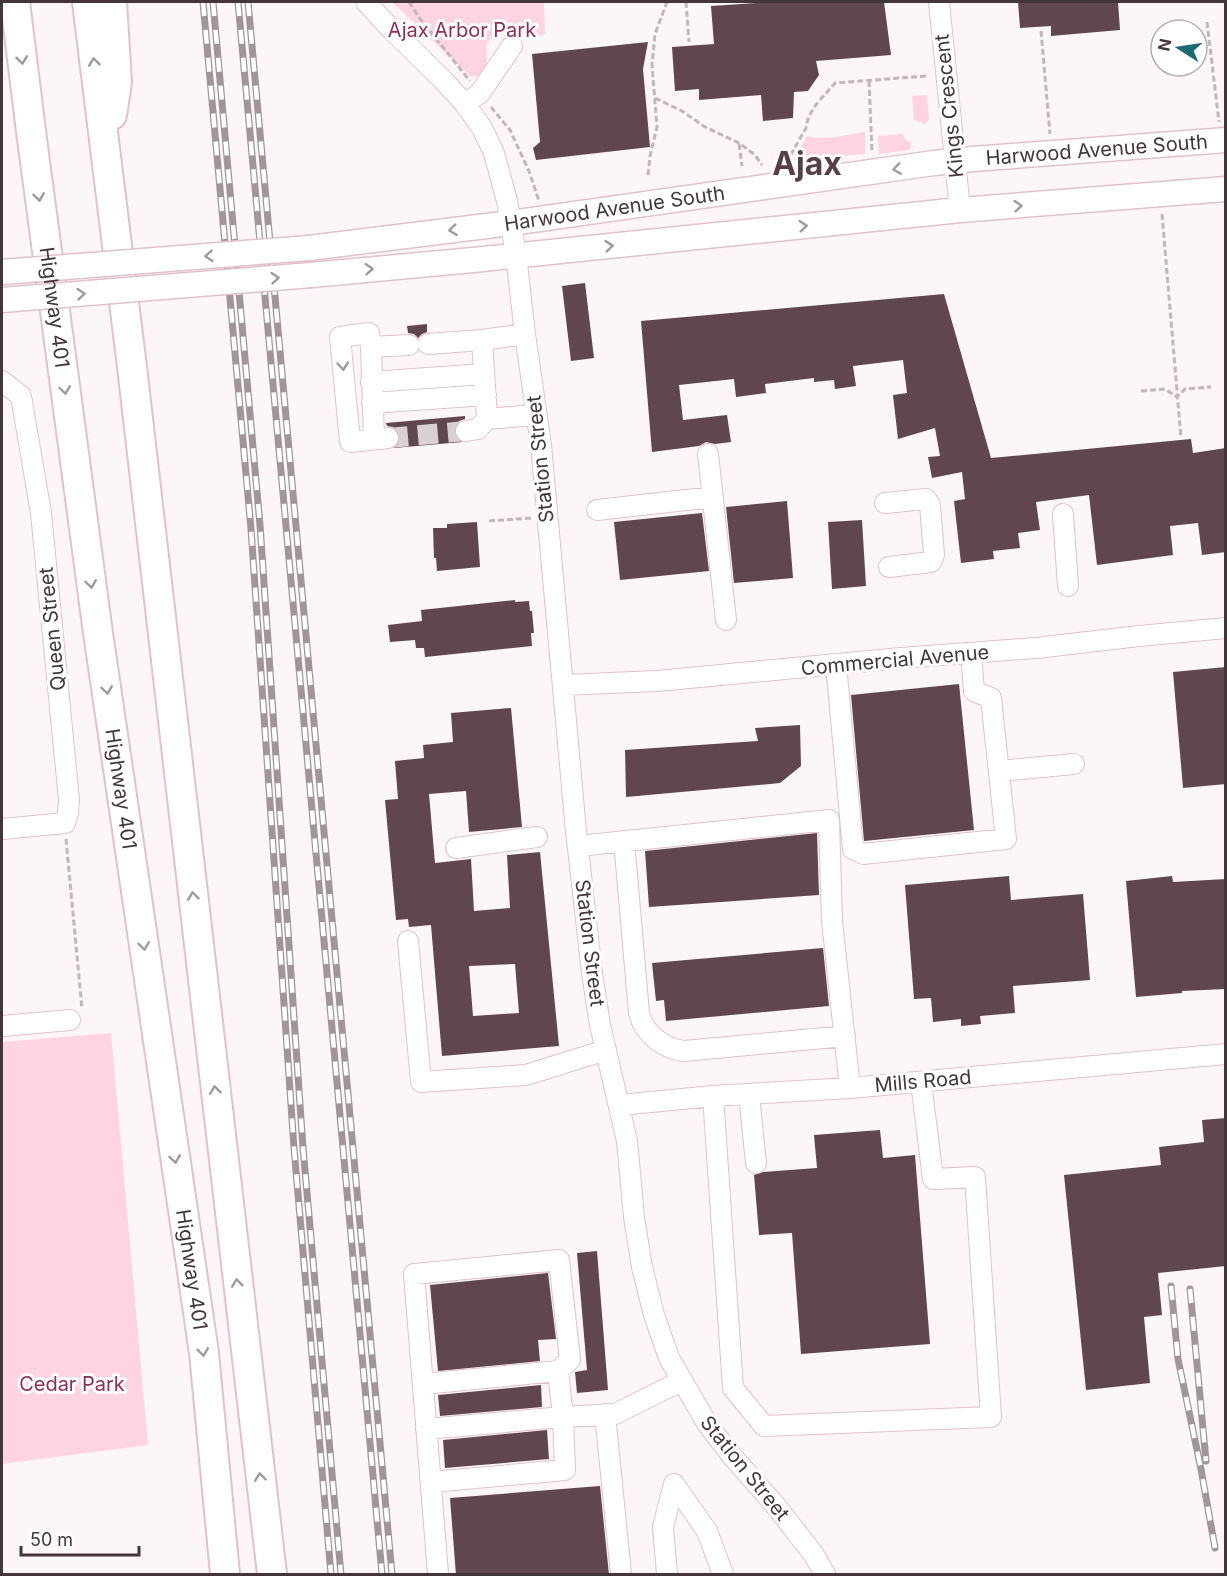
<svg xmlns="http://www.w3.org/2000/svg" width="1227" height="1576" font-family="Inter,sans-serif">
<rect width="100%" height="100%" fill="#fdf6f8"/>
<path fill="#fed4e2" d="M392,2h152l1,32 -10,3 -18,-12 -13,-1 -18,20 1,21 -5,11h-12z
M927,95l2,24 -5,6 -3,-3 -7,-2 -2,-24z
M865,132v22l-72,6 14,-24c21,5 37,-1 58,-4z
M903,134l2,5 7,4 -3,7 -30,4 -1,-18z
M111,1033l37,412 -146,19v-422z"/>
<path fill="#60464f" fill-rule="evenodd" d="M773,2h111l7,53 -75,6 3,14 -11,16 -14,1 -1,26 -30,3 -2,-26 -62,5v-11l-24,2 -3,-44 42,-3 -3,-38z
M1018,2h100l2,28 -69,6v-10l-31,2z
M648,42l-5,27 7,78 -114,13 -3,-12 7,-6 -8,-88z
M585,283l9,75 -23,3 -9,-75z
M944,294l47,164 200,-19 2,14 33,-5v104l-24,3 -4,-32 -28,3 3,29 -76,10 -8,-70 -53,7 4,28 -22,3 2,15 -27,3 1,8 -33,4 -7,-62 11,-2 -3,-27 -30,6 -4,-21 12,-1 -5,-28 -37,11 -5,-44 14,-2 -4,-33 -50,6 3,20 -21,3 -1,-9 -20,2v-4l-49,6 1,9 -30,4 -2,-18 -55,6 4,35 44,-5 4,27 -16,2 -9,-2 -7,4 -47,6 -11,-131z
M427,324v8l-5,2 -4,4 -4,-4 -6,-1 -1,-7z
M465,416v3l-6,2 -4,6 -1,5 2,6 6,4 -68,6 5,-5 1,-7 -3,-5 -4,-4 -6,-1 -1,-3z
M787,501l6,77 -59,5 -8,-76z
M702,513l7,58 -89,9 -6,-58z
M862,520l4,66 -34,3 -4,-67z
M477,522l3,45 -43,4 -1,-13h-2l-1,-30h14v-4z
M515,600v2l14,-1 1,10h2l2,22h-3l1,13 -107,11 -1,-9h-8l-1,-8 -25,2 -2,-17 34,-4 -1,-11z
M1226,667v117l-43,4 -10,-116z
M959,684l15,146 -110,11 -13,-146z
M511,708l11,119 -53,5 -3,-41 -37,3 6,69 36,-4 3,52 36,-3 -3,-53 33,-3 19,194 -117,10 -11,-131 -22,2 -1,-8 -12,1 -11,-120 13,-1 -3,-38 29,-3 -1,-13 30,-3 -2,-29zM515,964l4,49 -46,3 -4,-50z
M800,725l1,41 -21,17 -154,14 -1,-47 133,-9 -3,-13z
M817,833l2,62 -170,12 -4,-56z
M1009,876l2,24 72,-6 7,86 -77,6 2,27 -35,3 1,8 -20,2v-7l-28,3 -2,-24 -17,1 -9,-114z
M1172,876l1,6 53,-3v110l-44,2v2l-46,4 -10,-116z
M823,948l6,58 -163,15 -2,-21 -8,1 -4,-38z
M1226,1118v148l-68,7 4,42 -18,2 6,66 -64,7 -22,-215 97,-10 -2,-18 45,-5 -2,-22z
M880,1130l3,28 32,-3 15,189 -129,10 -9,-121 -33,2 -5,-60 9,-3 54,-4 -3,-33z
M597,1251l11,139 -31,3 -2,-21 12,-2 -10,-117z
M548,1273l8,66 -18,1 2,21 -102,10 -8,-86z
M541,1385l1,22 -102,9 -2,-21z
M547,1430l2,29 -104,9 -2,-28z
M600,1486l9,89h-153l-6,-77z"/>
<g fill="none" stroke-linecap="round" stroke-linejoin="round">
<path stroke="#d8d0d2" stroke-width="20" stroke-dasharray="20 10" stroke-linecap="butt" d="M388,438l78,-7"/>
<defs>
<path id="minor" d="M366,2l25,27 52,51 22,24 17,24 12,25 13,48 9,54 9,79 16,111 35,386 16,142 8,52 27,116 7,76 8,50 12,48 15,43 39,67 24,31 44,50 38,49 11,19
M939,2l21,208
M465,104l15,-11 32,-47
M525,334l-43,6 5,79 49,-4
M428,344l54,-4
M371,347l3,92
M2,381l19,15 20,117 28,287 -1,13 -3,10 -63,6
M371,382l113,-8
M372,403l114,-8
M466,431l12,-2 9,-10
M388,438l-38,4 -10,-105 29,-4 2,14 38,-2
M708,454l18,166
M885,503l41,-4 4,6 4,50 -3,7 -42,5
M597,510l116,-13
M1063,514l5,72
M836,664l17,185 10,5 143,-15 -15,-141 -17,-7 -3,-38
M563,685l94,-4 244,-23 135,-10 103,-12 87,-8
M999,771l75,-7
M624,841l15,172c5,21 25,36 45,38l161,-15
M578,846l251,-26 3,101 18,167
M456,848l81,-11
M408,941l13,141 105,-7 80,-25
M2,1026l68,-6
M749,1095l7,68
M713,1096l20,292 31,38 227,-9 -16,-240 -42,2 -12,-97
M620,1105l93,-9 137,-8 376,-34
M423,1384l135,-13
M605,1414l16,160
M426,1429l137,-12 2,53 -134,12
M674,1484l33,47 16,43
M438,1574l-24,-300 145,-14 11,100 -12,11 5,46 52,-3 66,-33
M667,1574l-4,-47 11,-43"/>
<g id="major">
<path id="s1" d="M309,248l202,-25 423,-60 39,-4 253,-19"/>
<path d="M311,275l162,-15 487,-50 266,-21"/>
</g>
<g id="highway">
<path id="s2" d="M15,2l17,137 66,494 106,720 21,221"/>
<path d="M87,2l45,365 140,1207"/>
<path d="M112,2l5,80 -5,33"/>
</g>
</defs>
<use href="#minor" stroke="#e2c1cc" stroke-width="22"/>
<use href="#major" stroke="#e2c1cc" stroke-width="27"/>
<use href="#highway" stroke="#e2c1cc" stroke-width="32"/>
<path stroke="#c0b7ba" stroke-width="3" stroke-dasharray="6 3" stroke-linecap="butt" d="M409,2l12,18 49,61
M686,2l3,40
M1207,22l12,100
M1041,31l9,103
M869,81l3,71
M655,98l27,13 23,16 34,16 16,12 7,10
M491,107l19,23 19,41 10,30
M739,144l3,22
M786,163l20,-35c2,-18 17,-31 29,-45l91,-7
M648,175l2,-19 7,-29 -5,-62 3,-31 12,-32
M1162,214l19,224
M1141,391l24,-2 12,8 8,-8 26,-2
M489,521l42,-3
M66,839l16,170"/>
<use href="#minor" stroke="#fff" stroke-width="20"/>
<use href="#major" stroke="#fff" stroke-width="24"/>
<use href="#highway" stroke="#fff" stroke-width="28"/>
<defs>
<path id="rail" d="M203,2l48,527 43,619 37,426
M213,2l47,523 43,623 38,426
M238,2l144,1572
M248,2l144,1572
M1171,1286l7,73 23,110 14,79
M1190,1289l16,172"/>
</defs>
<use href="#rail" stroke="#a09699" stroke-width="7"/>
<use href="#rail" stroke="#fff" stroke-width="4.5" stroke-dasharray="14" stroke-linecap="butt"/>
<defs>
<path id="major-bridge" d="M2,272l307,-24
M2,300l309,-25"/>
</defs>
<use href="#major-bridge" stroke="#e2c1cc" stroke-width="27" stroke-linecap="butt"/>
<use href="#major-bridge" stroke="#fff" stroke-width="24"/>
</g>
<defs><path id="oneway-chevron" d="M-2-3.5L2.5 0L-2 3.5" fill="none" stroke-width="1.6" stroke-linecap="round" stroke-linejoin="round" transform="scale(1.5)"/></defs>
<g stroke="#a19a9c">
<use href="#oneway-chevron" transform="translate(22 60) rotate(83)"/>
<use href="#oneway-chevron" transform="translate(94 62) rotate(-97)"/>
<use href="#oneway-chevron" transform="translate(897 169) rotate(172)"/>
<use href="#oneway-chevron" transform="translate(39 197) rotate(82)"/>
<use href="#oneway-chevron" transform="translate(1018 206) rotate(-5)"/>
<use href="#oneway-chevron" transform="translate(803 226) rotate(-6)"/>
<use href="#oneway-chevron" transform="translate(453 230) rotate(173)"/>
<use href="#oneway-chevron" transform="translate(609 246) rotate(-6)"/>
<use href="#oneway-chevron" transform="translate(209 256) rotate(176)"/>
<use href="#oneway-chevron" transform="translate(369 269) rotate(-5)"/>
<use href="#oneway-chevron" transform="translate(275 278) rotate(-5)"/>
<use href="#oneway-chevron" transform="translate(81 294) rotate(-5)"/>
<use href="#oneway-chevron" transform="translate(343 366) rotate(85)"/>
<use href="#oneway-chevron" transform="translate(65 390) rotate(82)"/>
<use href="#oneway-chevron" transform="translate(91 584) rotate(82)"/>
<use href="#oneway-chevron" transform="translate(107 690) rotate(82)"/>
<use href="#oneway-chevron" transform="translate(193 896) rotate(-97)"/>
<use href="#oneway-chevron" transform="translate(144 946) rotate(82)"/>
<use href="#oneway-chevron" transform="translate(215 1090) rotate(-97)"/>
<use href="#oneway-chevron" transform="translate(175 1159) rotate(82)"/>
<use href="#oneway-chevron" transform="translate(237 1283) rotate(-97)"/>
<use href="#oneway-chevron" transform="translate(203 1352) rotate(83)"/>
<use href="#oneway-chevron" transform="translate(260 1477) rotate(-97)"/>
</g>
<g text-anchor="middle" stroke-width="6" stroke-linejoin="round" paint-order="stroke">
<g font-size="20" fill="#8d2f5a" stroke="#fff">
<text x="462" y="37">Ajax Arbor Park</text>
<text x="72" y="1391">Cedar Park</text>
</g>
<g font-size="20" fill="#43363a" stroke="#fff">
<text transform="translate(949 106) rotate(-96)" y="7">Kings Crescent</text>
<text dy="7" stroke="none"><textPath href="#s1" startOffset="794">Harwood Avenue South</textPath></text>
<text dy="7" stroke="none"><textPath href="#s1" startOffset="308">Harwood Avenue South</textPath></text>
<text dy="7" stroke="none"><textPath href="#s2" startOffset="308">Highway 401</textPath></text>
<text transform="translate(540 459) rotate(-96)" y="7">Station Street</text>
<text transform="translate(52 629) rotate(-96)" y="7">Queen Street</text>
<text transform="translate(895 660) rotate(-5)" y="7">Commercial Avenue</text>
<text dy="7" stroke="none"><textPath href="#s2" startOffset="794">Highway 401</textPath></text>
<text transform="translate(590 943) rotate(83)" y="7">Station Street</text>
<text transform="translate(923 1081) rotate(-5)" y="7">Mills Road</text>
<text dy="7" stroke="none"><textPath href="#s2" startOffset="1280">Highway 401</textPath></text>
<text transform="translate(745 1468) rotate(51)" y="7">Station Street</text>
</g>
<g font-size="32" font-weight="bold" fill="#583e47" stroke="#fff">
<text x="807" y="175">Ajax</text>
</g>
</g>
<rect width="1227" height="1576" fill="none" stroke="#43363a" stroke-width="6"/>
<g transform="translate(1179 48) rotate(282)"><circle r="28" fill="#ffffff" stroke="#b4afb0" stroke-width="1.5"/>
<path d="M0-4.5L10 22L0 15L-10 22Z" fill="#1e6971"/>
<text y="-9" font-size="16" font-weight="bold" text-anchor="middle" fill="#43363a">N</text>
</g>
<path d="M21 1546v9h118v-9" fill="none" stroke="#43363a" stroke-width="3"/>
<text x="30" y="1546" font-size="18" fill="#43363a" stroke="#ffffff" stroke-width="4.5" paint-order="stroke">50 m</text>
</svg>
